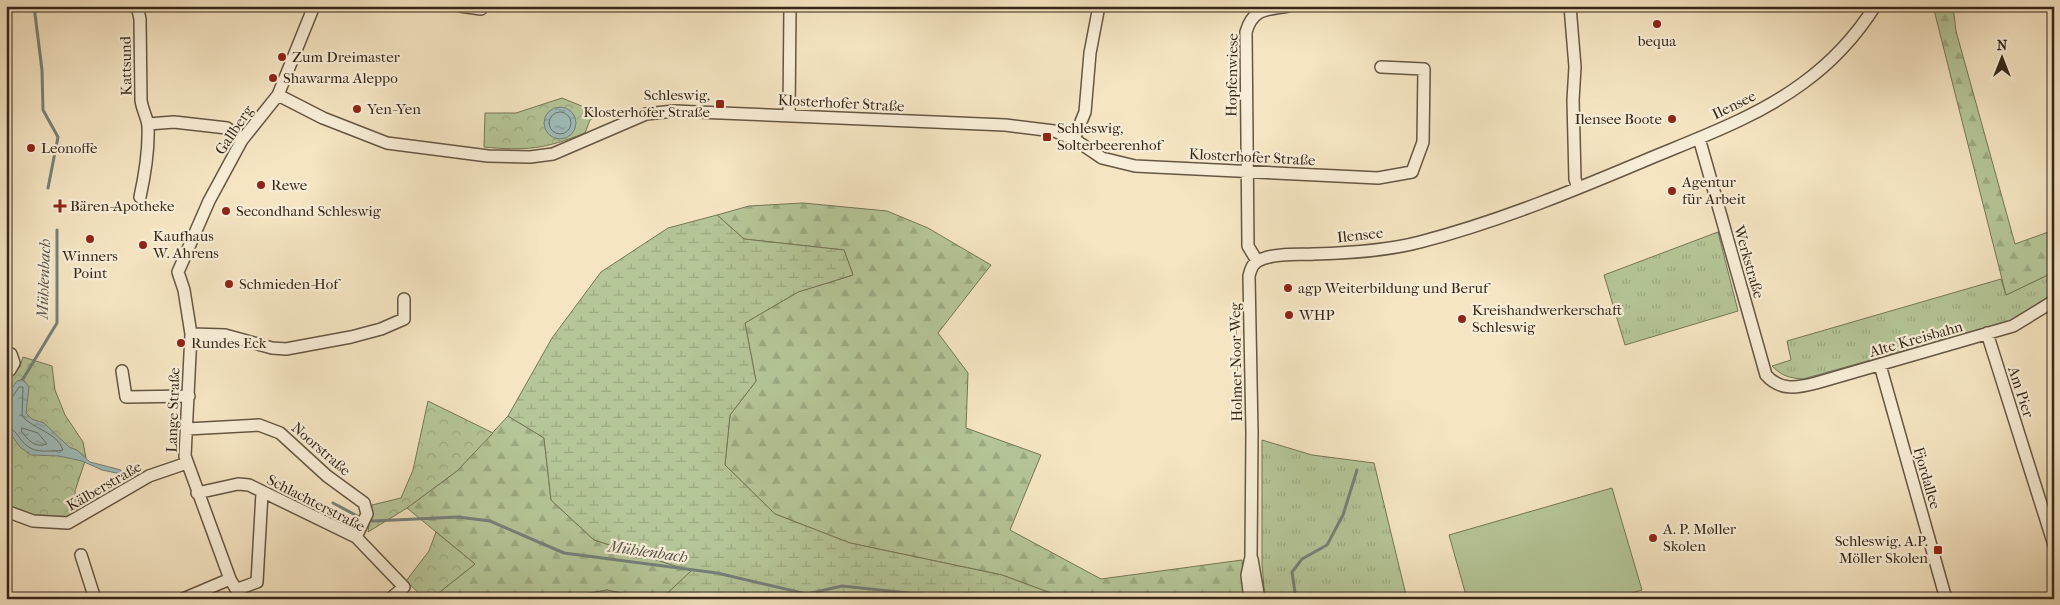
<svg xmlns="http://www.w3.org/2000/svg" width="2060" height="605" font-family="'IM FELL French Canon',serif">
<defs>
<pattern id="grass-tufts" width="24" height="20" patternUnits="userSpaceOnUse" patternTransform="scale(1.25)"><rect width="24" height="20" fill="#b5c698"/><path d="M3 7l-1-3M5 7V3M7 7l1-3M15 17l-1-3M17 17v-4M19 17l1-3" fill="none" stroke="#9caa82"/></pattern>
<pattern id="forest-firs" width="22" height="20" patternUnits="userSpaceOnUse" patternTransform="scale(1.25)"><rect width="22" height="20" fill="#b5c698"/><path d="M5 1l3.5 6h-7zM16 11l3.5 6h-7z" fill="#9caa82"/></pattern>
<pattern id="wetland-marsh" width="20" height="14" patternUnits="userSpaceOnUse" patternTransform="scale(1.25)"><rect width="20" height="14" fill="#b5c698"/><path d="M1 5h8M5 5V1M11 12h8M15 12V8" fill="none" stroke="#9caa82"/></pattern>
<pattern id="park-crowns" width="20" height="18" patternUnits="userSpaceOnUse" patternTransform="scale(1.25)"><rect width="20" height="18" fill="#b5c698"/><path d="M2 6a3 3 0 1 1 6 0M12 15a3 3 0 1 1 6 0" fill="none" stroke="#9caa82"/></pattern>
<pattern id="water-ripples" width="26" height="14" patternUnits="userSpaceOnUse" patternTransform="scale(1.25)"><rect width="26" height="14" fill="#9fbdbc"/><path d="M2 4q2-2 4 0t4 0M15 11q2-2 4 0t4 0" fill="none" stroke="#829998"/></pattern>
</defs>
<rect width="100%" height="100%" fill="#f5e5c2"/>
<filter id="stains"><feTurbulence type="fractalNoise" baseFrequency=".004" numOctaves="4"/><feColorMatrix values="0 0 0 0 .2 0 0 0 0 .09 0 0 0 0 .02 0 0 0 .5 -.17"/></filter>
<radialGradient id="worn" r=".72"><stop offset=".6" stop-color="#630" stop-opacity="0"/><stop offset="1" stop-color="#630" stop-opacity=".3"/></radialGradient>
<path fill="url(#grass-tufts)" stroke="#757658" d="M1718,232l20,79 -113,34 -21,-70z
M2054,272v21l-44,28 -207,58c-14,-1 -21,-3 -31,-13l19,-6 -4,-19 214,-62 5,16z
M1262,440l50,15 62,8 33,136h-142l-3,-35z"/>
<path fill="url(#forest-firs)" stroke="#757658" d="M1933,6h20l3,25 59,213 39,-14v42l-48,23z
M803,203l84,8 41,17 63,37 -53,68 30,40 -2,55 75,27 -31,75 91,49 141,-19 3,39h-178l-65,-24 -152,-32 -75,-29 -50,-49 5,-50 26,-34 -11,-58 53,-31 55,-17 -9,-25 -100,-11 -27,-24 32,-9z
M508,416l36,22 7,62 43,40 98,31 -31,28h-13l-41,-9 -51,9h-125l44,-35 -68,-56 50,-37z"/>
<path fill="url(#wetland-marsh)" stroke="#757658" d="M717,215l27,24 100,11 9,25 -55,17 -53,31 11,58 -26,34 -5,50 50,49 75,29 152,32 65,24h-406l30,-28 -97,-31 -43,-40 -7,-62 -36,-22 44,-78 49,-66 67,-44z
M607,590l41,9h-92z"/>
<path fill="url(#park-crowns)" stroke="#757658" d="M562,98l39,16 -11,6 -5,13c-40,16 -59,18 -101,14l1,-34h31z
M23,357l29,9 3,24 10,25 18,27 3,16 -11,33 2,26 -44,2 -27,-10v-132l14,-10z
M428,401l65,32 -36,38 -50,37 -39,24 4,-27 29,-7 12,-28z
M436,532l39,32 -44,35h-6l-19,-18 23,-30z"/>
<path fill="#b5c698" stroke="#757658" d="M1612,488l30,102 -29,9h-146l-18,-64z"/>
<path fill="url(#water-ripples)" stroke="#75817b" d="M544 123a16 16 0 1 1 32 0a16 16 0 1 1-32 0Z
M23,379l6,8 -3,26 6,6 12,4 25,24 8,3 13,12 31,8v4l-19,-4 -20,-9 -23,-5 -28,-1 -11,-8 -14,-20v-31l11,-15z"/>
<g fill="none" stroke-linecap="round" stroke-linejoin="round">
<path stroke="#6a726a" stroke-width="1" d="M549 123a11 11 0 1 1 22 0a11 11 0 1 1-22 0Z
M6,400l5,-1 8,-12h4l-1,29c11,13 35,16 41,34 -4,1 -10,1 -15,1 -30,2 -26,-22 -42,-24
M22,428l16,5 9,11c-12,4 -18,-3 -25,-12z"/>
<path stroke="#75817b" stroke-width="3" d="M34,6l8,64 1,40 15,27 -10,51
M23,379l34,-56v-93
M333,503l28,15
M367,520l6,1 85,-4 32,4 74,32 153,20 90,21 35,-8 124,13
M1296,599l-4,-27 10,-13 25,-14 16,-30 14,-45"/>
<defs>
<path id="street" d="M137,6l3,13 1,81c1,9 6,17 7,26 1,23 -3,48 -8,71
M460,6l21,3
M1570,6l5,61 -2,33 2,79 3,9
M278,95l45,23 64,25 101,13 42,1 23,-3 93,-40 28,-3 331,14 49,6 20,8 28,19 33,8 243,12 34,-6 11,-30 1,-73 -43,-2
M789,115l1,-109
M148,124l26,-2 53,6 15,12
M1699,138l67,237c14,16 31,13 50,8l197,-57 41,-25
M1074,139l11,-27 5,-59 9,-47
M1257,261l-9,-15 -2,-214c7,-24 20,-22 42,-26
M1987,333l67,212
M191,334l34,1 47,13 14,1 65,-12 30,-8 23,-10v-20
M6,352l5,2 3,9 -4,7 -4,2
M1880,365l66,234
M122,371l4,26 63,-1
M187,429l72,-4 21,8 47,43 37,27 3,11 -11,23
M197,493l41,-9 11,1 107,52 48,50 -14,12
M6,511l27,10 35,2 81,-47 38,-13
M81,555l14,44
M1252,559l7,40
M238,589l19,-7 5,-89
M183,599l47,-20
M242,599l-12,-20 -45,-123 6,-122 -7,-44 -6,-18 31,-71 33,-61 36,-45 36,-89
M1250,599l-3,-24 4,-18 1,-124 -3,-157c2,-8 4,-14 13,-17 15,-6 36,-4 52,-5 35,-1 72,-3 106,-12 81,-21 160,-54 238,-87 49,-20 102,-40 145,-72 29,-21 53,-47 72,-77"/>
</defs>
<use href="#street" stroke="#655643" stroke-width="14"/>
<use href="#street" stroke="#f8eed7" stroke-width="11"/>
</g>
<g fill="#8f2418" stroke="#f8eed7" stroke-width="2">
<circle cx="1657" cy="24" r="5"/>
<circle cx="282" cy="57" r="5"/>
<circle cx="273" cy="78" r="5"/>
<rect x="715" y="99" width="10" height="10" rx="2.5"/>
<circle cx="357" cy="109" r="5"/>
<circle cx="1672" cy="119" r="5"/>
<rect x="1042" y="132" width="10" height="10" rx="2.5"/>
<circle cx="31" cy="148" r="5"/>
<circle cx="261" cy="185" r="5"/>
<circle cx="1672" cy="191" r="5"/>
<path d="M57.5 198.5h5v5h5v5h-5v5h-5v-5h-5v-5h5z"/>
<circle cx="226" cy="211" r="5"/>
<circle cx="90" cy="239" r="5"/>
<circle cx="143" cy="245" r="5"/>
<circle cx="229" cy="284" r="5"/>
<circle cx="1288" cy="288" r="5"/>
<circle cx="1289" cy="315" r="5"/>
<circle cx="1462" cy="319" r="5"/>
<circle cx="181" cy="343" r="5"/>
<circle cx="1653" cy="538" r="5"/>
<rect x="1933" y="545" width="10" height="10" rx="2.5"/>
</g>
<g text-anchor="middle" stroke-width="4.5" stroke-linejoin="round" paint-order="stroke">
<g font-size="15" fill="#352619" stroke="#f8eed7" text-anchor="start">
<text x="1657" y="46" text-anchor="middle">bequa</text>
<text x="292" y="62">Zum Dreimaster</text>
<text x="283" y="83">Shawarma Aleppo</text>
<text x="710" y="100" text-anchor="end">Schleswig,<tspan x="710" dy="17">Klosterhofer Straße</tspan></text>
<text x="367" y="114">Yen-Yen</text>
<text x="1662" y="124" text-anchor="end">Ilensee Boote</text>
<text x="1057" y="133">Schleswig,<tspan x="1057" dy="17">Solterbeerenhof</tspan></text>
<text x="41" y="153">Leonoffe</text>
<text x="1682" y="187">Agentur<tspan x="1682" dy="17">für Arbeit</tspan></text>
<text x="271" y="190">Rewe</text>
<text x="70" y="211">Bären-Apotheke</text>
<text x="236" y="216">Secondhand Schleswig</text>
<text x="153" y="241">Kaufhaus<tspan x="153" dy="17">W. Ahrens</tspan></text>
<text x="90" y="261" text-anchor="middle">Winners<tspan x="90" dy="17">Point</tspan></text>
<text x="239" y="289">Schmieden-Hof</text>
<text x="1298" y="293">agp Weiterbildung und Beruf</text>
<text x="1472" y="315">Kreishandwerkerschaft<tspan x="1472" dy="17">Schleswig</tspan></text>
<text x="1299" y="320">WHP</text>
<text x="191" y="348">Rundes Eck</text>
<text x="1663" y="534">A. P. Møller<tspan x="1663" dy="17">Skolen</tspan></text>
<text x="1928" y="546" text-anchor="end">Schleswig, A.P.<tspan x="1928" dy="17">Möller Skolen</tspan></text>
</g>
<g font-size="15" fill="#352619" stroke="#f8eed7">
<text transform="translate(126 66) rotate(-91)" y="5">Kattsund</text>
<text transform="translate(1232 75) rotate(-89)" y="5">Hopfenwiese</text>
<text transform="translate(841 103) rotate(3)" y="5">Klosterhofer Straße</text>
<text transform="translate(1734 105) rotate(-26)" y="5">Ilensee</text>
<text transform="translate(234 130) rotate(-56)" y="5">Gallberg</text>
<text transform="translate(1252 157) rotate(3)" y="5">Klosterhofer Straße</text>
<text transform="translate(1360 235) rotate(-6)" y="5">Ilensee</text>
<text transform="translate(1749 262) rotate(74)" y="5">Werkstraße</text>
<text transform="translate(1916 339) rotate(-16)" y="5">Alte Kreisbahn</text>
<text transform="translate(1236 362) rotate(-91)" y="5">Holmer-Noor-Weg</text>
<text transform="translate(2021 392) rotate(72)" y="5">Am Pier</text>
<text transform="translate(173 410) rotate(-88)" y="5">Lange Straße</text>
<text transform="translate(321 449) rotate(41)" y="5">Noorstraße</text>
<text transform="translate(1927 478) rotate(74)" y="5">Fjordallee</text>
<text transform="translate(104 486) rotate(-30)" y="5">Kälberstraße</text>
<text transform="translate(316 503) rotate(27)" y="5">Schlachterstraße</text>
</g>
<g font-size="16" font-style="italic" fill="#55534a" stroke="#f8eed7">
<text transform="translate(43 279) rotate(-88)" y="6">Mühlenbach</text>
<text transform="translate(648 551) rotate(8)" y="6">Mühlenbach</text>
</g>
</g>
<rect width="2060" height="605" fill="none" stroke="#f5e5c2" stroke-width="25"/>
<rect x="8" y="8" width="2045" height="590" fill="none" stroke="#352619" stroke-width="2.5"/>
<rect x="12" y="12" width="2035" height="580" fill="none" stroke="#352619"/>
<g transform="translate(2002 58)" stroke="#f8eed7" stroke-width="4" paint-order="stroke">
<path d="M0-4L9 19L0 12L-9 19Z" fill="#352619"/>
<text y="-8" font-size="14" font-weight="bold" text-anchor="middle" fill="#352619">N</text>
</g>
<rect width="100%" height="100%" filter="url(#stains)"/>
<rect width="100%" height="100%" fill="url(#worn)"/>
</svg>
